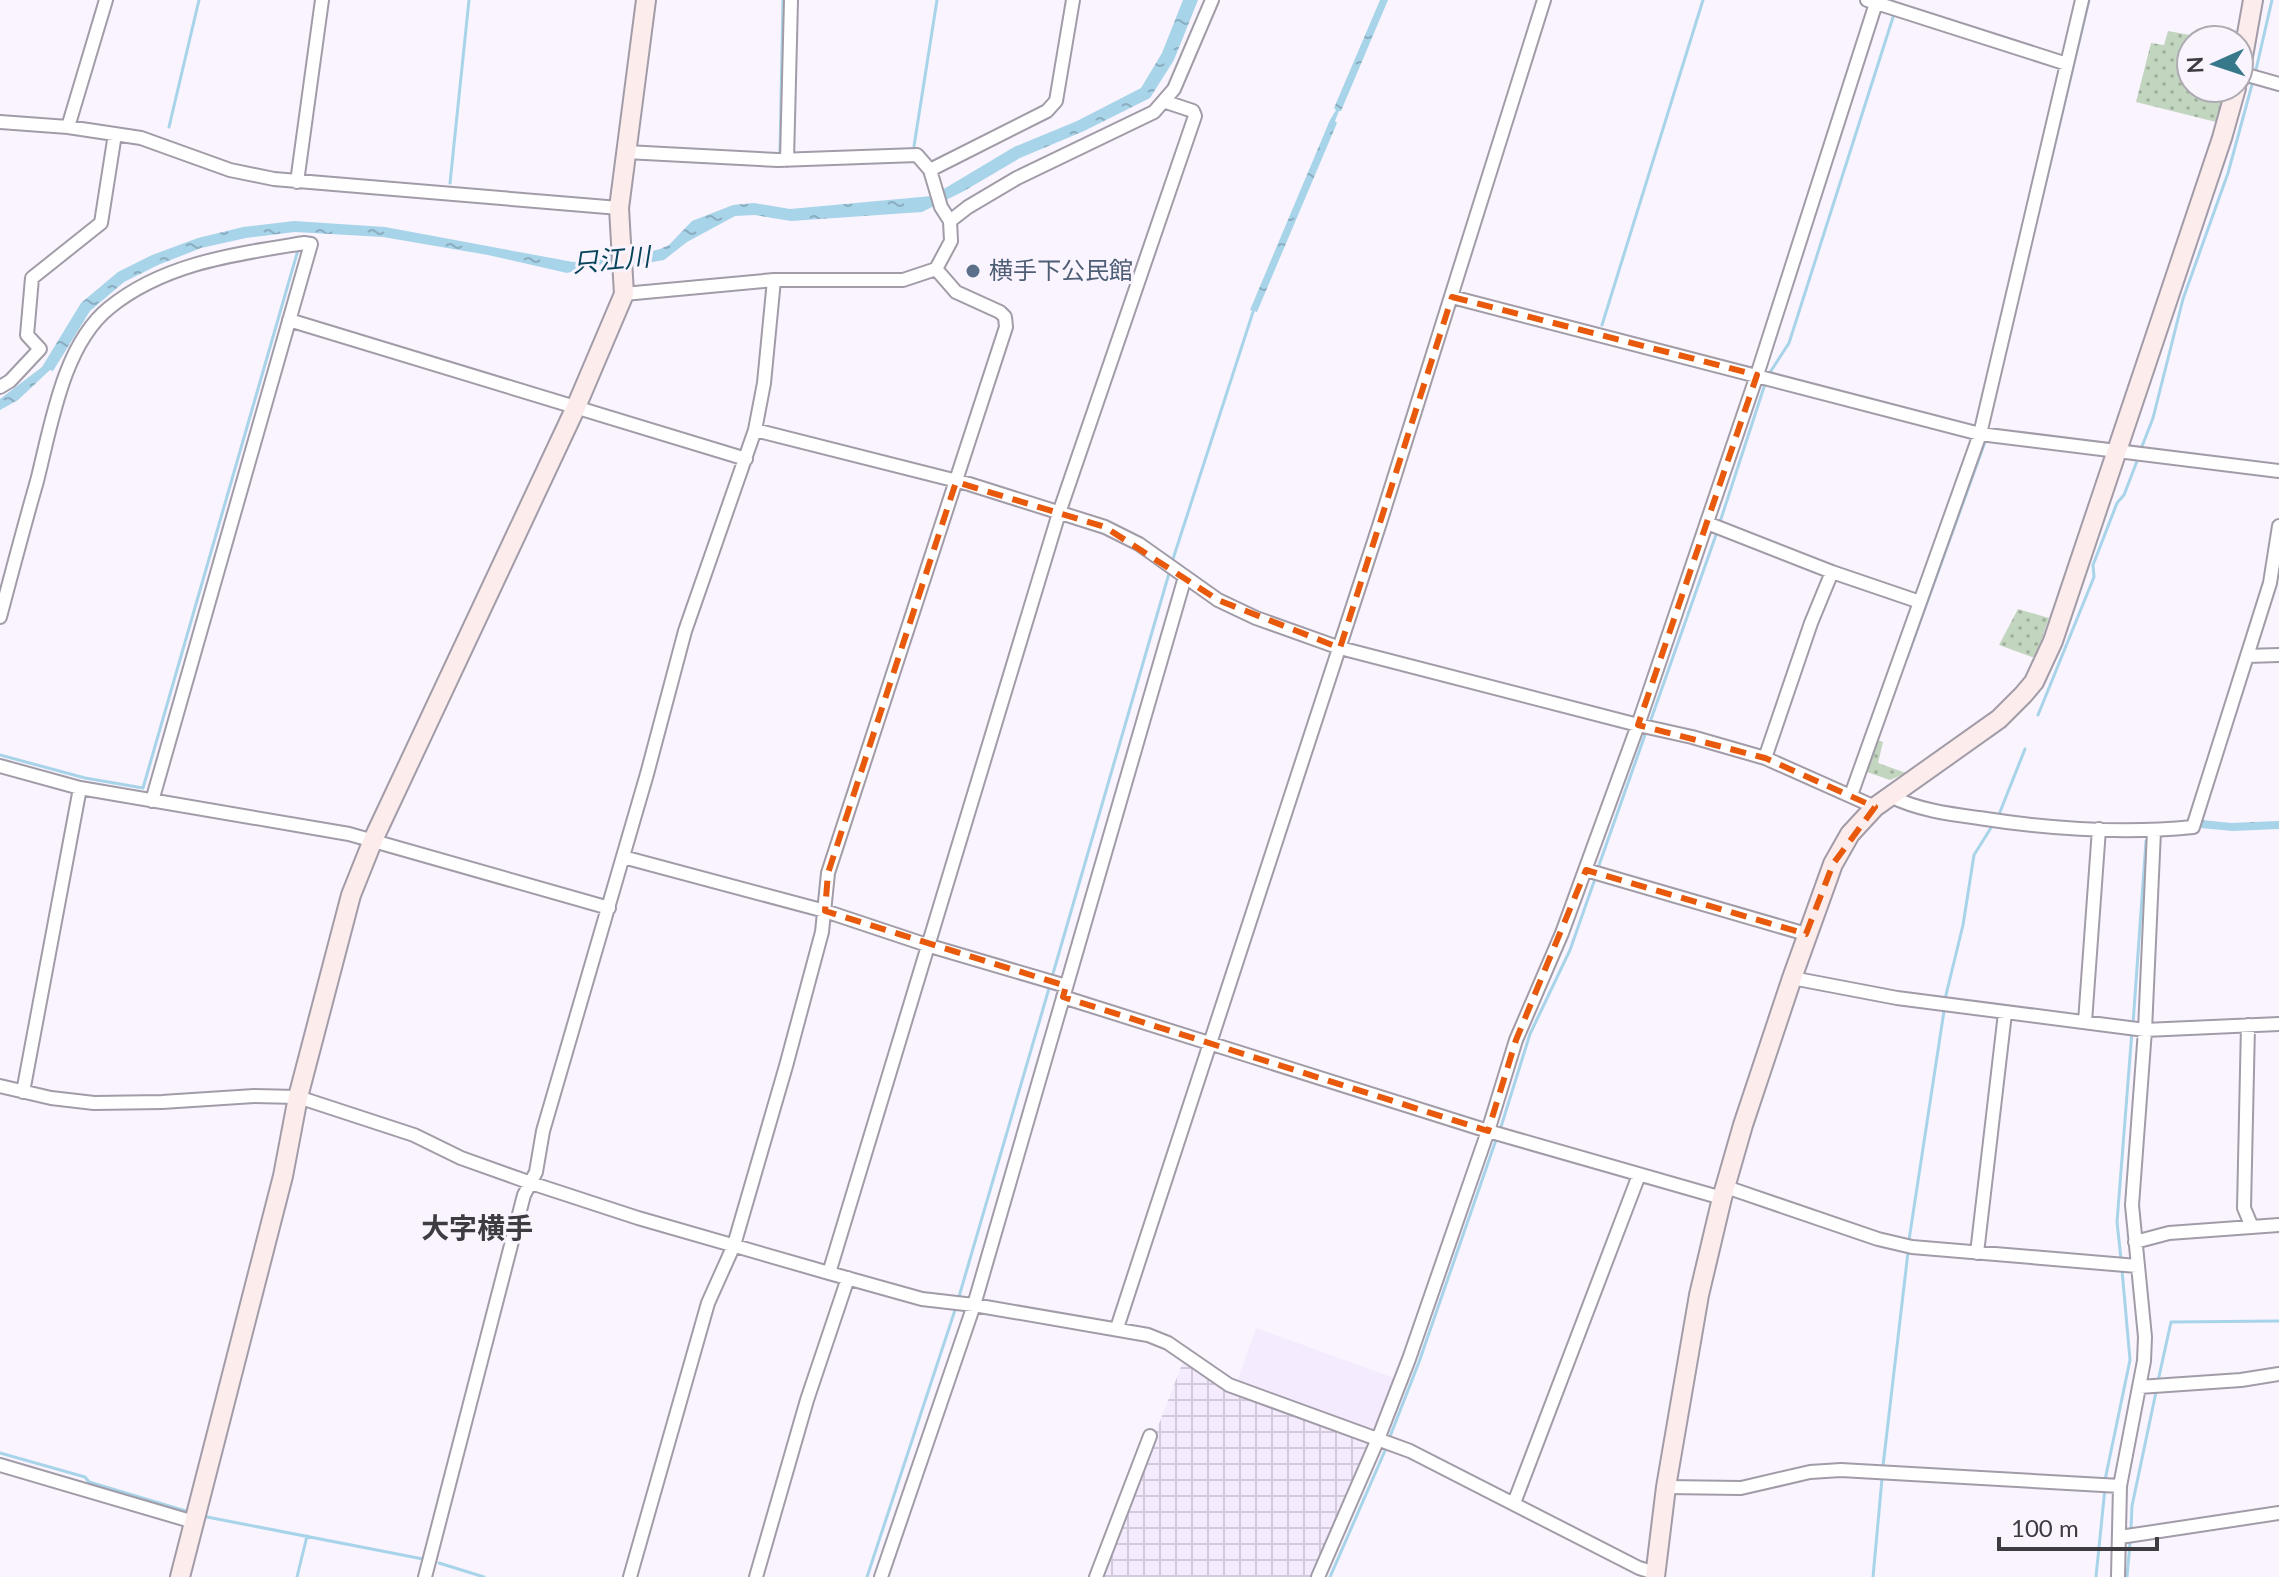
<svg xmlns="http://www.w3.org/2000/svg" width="2279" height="1577" font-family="Lato,'Noto Sans JP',sans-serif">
<defs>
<pattern id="industrial-grid" width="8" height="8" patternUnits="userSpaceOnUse" patternTransform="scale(2)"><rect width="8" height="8" fill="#f5ebfe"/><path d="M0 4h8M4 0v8" fill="none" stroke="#d3cadb"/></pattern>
<pattern id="grass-dots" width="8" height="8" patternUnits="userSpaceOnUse" patternTransform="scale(2)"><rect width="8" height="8" fill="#c2d5bf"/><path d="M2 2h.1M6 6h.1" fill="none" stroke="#9fae9d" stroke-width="1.8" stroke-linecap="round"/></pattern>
<pattern id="water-ripples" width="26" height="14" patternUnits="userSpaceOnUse" patternTransform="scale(2)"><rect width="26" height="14" fill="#a8d4ea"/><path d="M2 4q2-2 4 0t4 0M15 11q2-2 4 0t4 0" fill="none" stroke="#8aadbf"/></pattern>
</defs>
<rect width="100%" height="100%" fill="#f9f4fe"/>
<path fill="#f5ebfe" d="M1256,1328l141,51 -20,55 -140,-52z"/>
<path fill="url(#industrial-grid)" d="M1184,1359l187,83 -58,135h-213z"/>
<path fill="url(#grass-dots)" d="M2168,31l50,9h-27v48h35l-10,34 -80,-20 15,-59 13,2z
M2018,609l31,9 -14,40 -36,-13z
M1875,739l8,3 -5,21 28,10 -16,7 -26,-9z"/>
<path fill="url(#water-ripples)" d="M1183,0h15l-24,60 -24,38 -66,33 -64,27 -56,33 -42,21 -131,9 -36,-6 -20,1 -48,26 -23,18 -23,4 -26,-3 -48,12 -79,-18 -105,-18 -88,-5 -49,6 -45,10 -43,17 -34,17 -34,29 -37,60 -3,-1 -32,30 -18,10v-11l42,-32 39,-64 37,-31 34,-17 46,-17 45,-11 51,-6 91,6 188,35 11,-1 30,-10 27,3 19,-5 9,-4 23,-24 41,-16 21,-2 36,6 142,-13 82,-49 63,-26 64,-33 21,-35z
M1380,0h8l-47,111h-2l-4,10 2,2 -80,189 -7,-2 80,-190 6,-10 -2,-2z
M2202,820l29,3 48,-2v8l-46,2 -33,-3z"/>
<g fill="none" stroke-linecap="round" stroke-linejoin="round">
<path stroke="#a8d4ea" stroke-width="3" d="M2255,74l17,-74
M169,127l30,-127
M914,146l23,-146
M780,152l3,-152
M450,183l19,-183
M2041,202l48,-202
M1602,325l101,-325
M1767,377l22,-34 106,-332
M2141,449l12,-31 30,-119 45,-126 25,-92
M1719,525l46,-141
M1172,562l81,-250
M1907,658l78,-216
M2038,715l56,-138 -1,-12 24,-62 7,-8 15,-39
M1649,725l68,-193
M0,755l85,23 58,10 155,-538
M1998,817l27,-68
M1598,868l48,-136
M1052,977l118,-407
M1945,999l18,-74 11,-70 20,-32
M2133,1024l13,-183
M1500,1130l30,-96 40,-84 26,-74
M1909,1240l35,-229
M2121,1259l-4,-37 15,-191
M958,1300l92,-315
M2158,1381l13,-59 108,-1
M1389,1439l30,-77 78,-225
M0,1453l85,24 4,5 100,30
M1883,1466l25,-214
M2105,1480l25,-120 -8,-90
M207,1517l216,42
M2131,1528l1,-22 24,-114
M439,1563l45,14
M297,1577l10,-41
M867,1577l89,-270
M1330,1577l57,-131
M1873,1577l9,-98
M2096,1577l9,-89
M2127,1577l3,-34"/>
<defs>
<path id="street" d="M1867,0l200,64
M2240,73l39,11
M0,122l68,5 73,11 89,32 44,9 345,29
M68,127l38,-127
M787,160l4,-160
M930,170l117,-59 9,-10 17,-101
M297,182l25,-182
M950,221l18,-14 49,-29 137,-66 20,-23 38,-89
M624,294l150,-14h129l33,-11 15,-28 -1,-20 -9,-14 -11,-37 -13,-15 -139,5 -152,-8
M1452,297l528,137 299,37
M289,320l457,139
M0,387l10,-6 30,-32 -13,-14 5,-57 69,-55 14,-89
M755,430l214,54 136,43 34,17 79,56 38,18 84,30 298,77 54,12 73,21 110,49
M1707,523l125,49
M0,617c12,-45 24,-91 37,-136 14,-55 26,-136 72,-173 55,-45 127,-54 195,-65l7,1 -159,557
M2247,656l32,-1
M1765,758l46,-135 21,-51 88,30
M0,766l80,22 269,46 260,74
M1851,795l129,-361 102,-434
M1890,796c28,14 59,18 89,22 70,11 143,16 214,9l77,-244 9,-57
M623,857l202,54 105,35 136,40
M1586,870l220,64
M1792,978l105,20 248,32 134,-6
M1063,997l425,134 234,67
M2085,1022l14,-193
M2248,1025l-4,183 8,19
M0,1086l51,12 43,5 68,-1 92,-6 44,1 116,38 47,23 70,25 107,35 191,55 93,26 52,6 174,30 20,8 61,42 181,66 229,117 16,5
M23,1092l57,-304
M1726,1187l152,52 34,8 225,19
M2135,1242l34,-9 110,-8
M1977,1253l28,-240
M829,1273l230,-760 136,-397 -2,-5 -27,-9
M1117,1328l262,-802 165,-526
M2139,1387l102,-7 38,-6
M0,1465l194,57
M1666,1487l75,1 69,-16 31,-2 279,16
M1514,1503l125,-328
M2120,1537l159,-24
M425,1577l99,-382 12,-23 7,-41 104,-357 38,-143 70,-201 9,-47 10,-103
M630,1577l78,-274 26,-58 52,-179 36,-134 6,-59 178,-546 -1,-10 -5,-5 -44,-20 -20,-23
M756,1577l51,-177 41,-122
M881,1577l93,-272 211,-728
M1096,1577l54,-141
M1318,1577l60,-138 31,-80 79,-228 28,-91 46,-107 76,-208 119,-350 120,-375
M2118,1577l2,-91 24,-125 1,-24 -13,-132 13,-175 9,-199"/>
<path id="secondary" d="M2239,79l14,-79
M180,1577l103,-401 15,-79 53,-202 22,-55 203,-433 48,-113 -5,-86 27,-208
M1655,1577l11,-90 33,-192 23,-97 21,-73 49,-147 41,-114 17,-30 25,-27 124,-88 24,-24 11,-13 19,-41 169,-503 14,-50"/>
</defs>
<use href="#street" stroke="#a19ca7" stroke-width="16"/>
<use href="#secondary" stroke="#a19ca7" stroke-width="22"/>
<use href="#street" stroke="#fff" stroke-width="12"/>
<use href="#secondary" stroke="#fdecec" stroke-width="18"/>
</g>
<path fill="none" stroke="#e8590c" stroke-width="6" stroke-dasharray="16 10" stroke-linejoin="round" d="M1452,297l305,78 -119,350 127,33 110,49 -42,57 -27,70 -220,-64 -70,170 -28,91 -425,-134 3,-11 -241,-75 3,-38 128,-391 149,45 113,73 122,48z"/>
<circle fill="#5c6f8a" stroke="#f9f4fe" stroke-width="3" cx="973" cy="271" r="8"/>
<g text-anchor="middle" stroke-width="6" stroke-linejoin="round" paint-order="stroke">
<g font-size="24" fill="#4e5e75" stroke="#f9f4fe" text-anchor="start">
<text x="989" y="279">横手下公民館</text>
</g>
<g font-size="26" font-style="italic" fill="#07445b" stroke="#f9f4fe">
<text transform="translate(611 260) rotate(-5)" y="9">只江川</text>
</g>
<g font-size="28" font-weight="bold" fill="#3e3c41" stroke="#f9f4fe">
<text x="477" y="1238">大字横手</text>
</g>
</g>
<g transform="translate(2215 64) rotate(267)"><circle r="38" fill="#f9f4fe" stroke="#aeaab2" stroke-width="2"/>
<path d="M0-6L14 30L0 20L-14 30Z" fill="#37798b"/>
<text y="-12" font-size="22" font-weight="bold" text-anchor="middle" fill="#3e3c41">N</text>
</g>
<path d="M1999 1537v12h158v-12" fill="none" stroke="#3e3c41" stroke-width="4"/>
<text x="2011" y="1537" font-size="24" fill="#3e3c41" stroke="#f9f4fe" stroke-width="6" paint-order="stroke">100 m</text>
</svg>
